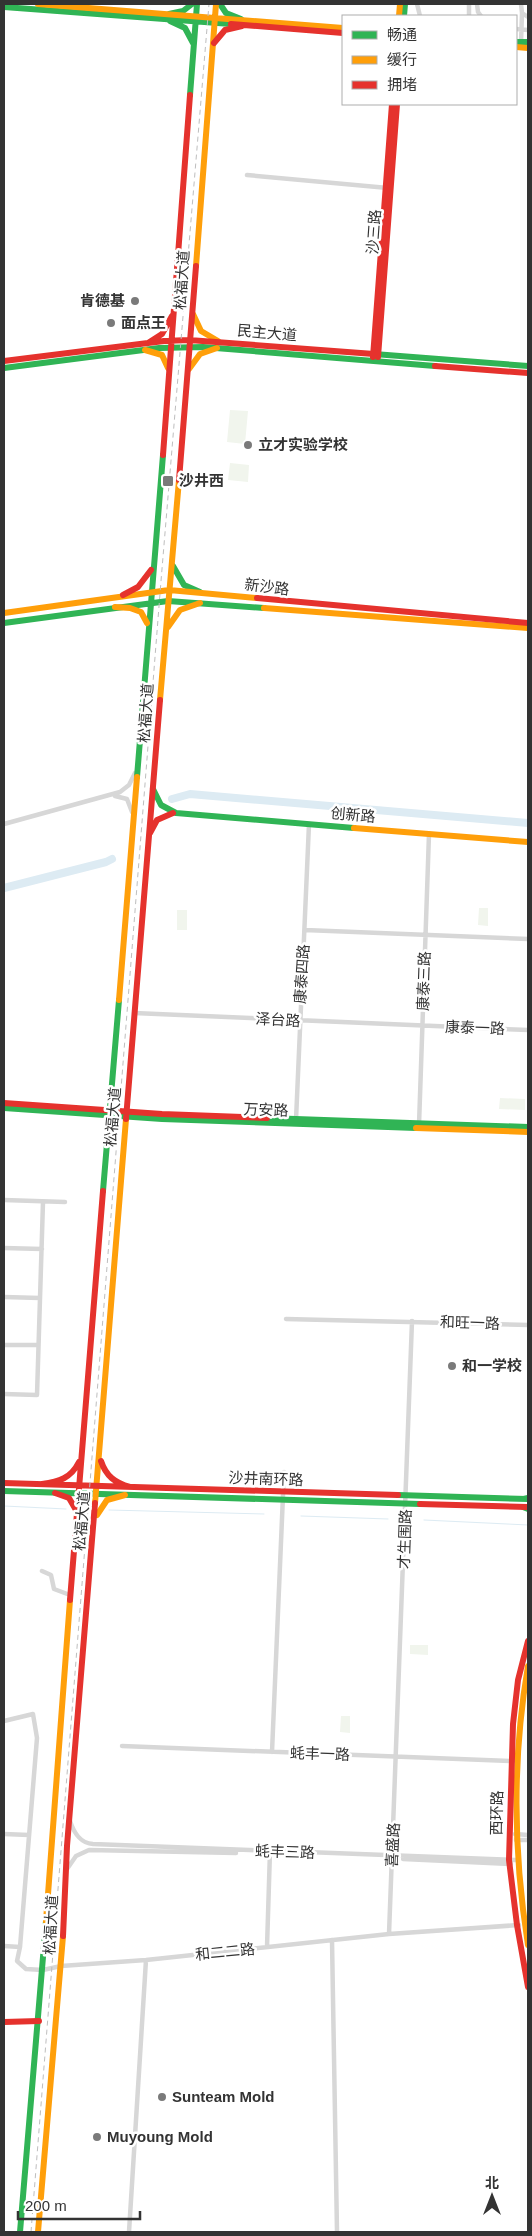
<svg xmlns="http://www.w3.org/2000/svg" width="532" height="2236" font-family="Helvetica,'Noto Sans SC',sans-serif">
<rect width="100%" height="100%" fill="#fff"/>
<path fill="#f1f5ed" d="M230,410l18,1 -3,33 -18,-2z
M230,463l19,2 -1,17 -20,-2z
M479,908h9v18l-10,-1z
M177,910h10v20h-10z
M500,1098l25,1v11l-26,-1z
M410,1645h18v10l-18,-1z
M341,1716h9v17l-10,-1z"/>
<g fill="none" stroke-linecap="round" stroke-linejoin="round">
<path stroke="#ddebf3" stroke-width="1" d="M4,1506l62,3
M109,1510l155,4
M301,1516l87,3
M424,1520l104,5"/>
<path stroke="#ddebf3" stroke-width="8" d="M172,799l18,-5 338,29
M4,888l102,-26 6,-3"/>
<path stroke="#d7d7d7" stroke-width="4.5" d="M417,4l3,12
M469,4v12
M477,4l1,8 3,4
M521,4l1,9 6,4
M516,29l12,1
M521,43l1,-30
M247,175l141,13
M115,796l12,3 5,13
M4,824l116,-32 9,-7 6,-12
M305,930l223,9
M134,1013l394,17
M296,1120l13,-296
M419,1125l10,-291
M4,1200l61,2
M4,1248l38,1
M4,1297l36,1
M286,1319l242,6
M4,1345h34
M4,1394l33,1 6,-193
M42,1571l9,4 3,14 16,6
M4,1721l29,-7 4,24 -17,209 -3,14 9,8 17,1 18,-4 85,-6 243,-26 130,-9
M122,1746l391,15
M272,1752l12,-280
M70,1821c4,12 10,22 23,23l423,16
M4,1834l25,1
M515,1834l13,1
M516,1840h12
M403,1859l108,5
M67,1869l9,-13 13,-6 147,3
M389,1934l23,-613
M332,1940l5,292
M4,1946l16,1
M267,1947l3,-96
M129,2232l17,-272"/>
<path stroke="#30b455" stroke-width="6" d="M220,4l6,9 15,6
M4,7l227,17
M169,14l14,-3 9,-7
M404,16l1,-12
M170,21l15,7 8,15
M516,42h12
M190,95l7,-91
M374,354l154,12
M4,368l155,-20 44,-1 232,19
M173,566l11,19 16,7
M4,623l164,-22 96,7
M137,777l26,-322
M153,789l8,16 15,8 178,15
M4,1108l158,11 254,9
M267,1118l261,9
M103,1191l16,-191
M4,1491l416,13
M398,1495l129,4
M524,1499l4,-1
M523,1507l5,2
M20,2232l26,-311"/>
<path stroke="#ff9f0a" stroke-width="6" d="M38,4l305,24
M399,16l1,-12
M516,47l12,1
M196,266l20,-262
M193,314l8,17 17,10
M145,350l17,5 6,13
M189,369l11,-15 17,-6
M115,607l15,1 11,4 6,11
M264,608l264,20
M4,613l165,-23 88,8
M168,627l12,-17 20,-7
M160,700l19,-220
M354,828l174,14
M119,1000l18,-223
M416,1128l112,4
M95,1503l31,-384
M97,1515l10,-15 18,-5
M528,1666c-16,94 -15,185 0,279
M46,1921l24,-321
M38,2232l25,-296"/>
<path stroke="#e5322d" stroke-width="6" d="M231,24l112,9
M214,43l11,-13 17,-4
M148,343l14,-9 10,-18
M373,357l19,-253
M378,357l19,-253
M4,361l160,-20 25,-1 185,14
M435,366l93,7
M163,455l27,-360
M179,480l17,-214
M123,595l15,-8 13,-17
M257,598l271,25
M150,833l7,-13 16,-7
M4,1103l158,11 105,4
M126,1119l34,-419
M101,1461c5,15 14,22 29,26
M4,1483l394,12
M42,1484c17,-2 29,-6 37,-22
M55,1493l14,5 7,12
M420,1504l107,3
M70,1600l33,-409
M528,1641l-10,39 -5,44 -4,136 8,65 11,62
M63,1936l4,-90 28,-343
M4,2022l35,-1"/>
<path stroke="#bebebe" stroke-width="1" stroke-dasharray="5 4" stroke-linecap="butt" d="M31,2232l130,-1651 48,-577"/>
</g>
<g fill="#7a7a7a" stroke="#fff" stroke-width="2">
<circle cx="135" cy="301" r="5"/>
<circle cx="111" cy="323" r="5"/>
<circle cx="248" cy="445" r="5"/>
<rect x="162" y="475" width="12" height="12" rx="2.5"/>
<circle cx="452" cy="1366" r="5"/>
<circle cx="162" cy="2097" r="5"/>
<circle cx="97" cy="2137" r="5"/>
</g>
<g text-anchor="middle" stroke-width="5" stroke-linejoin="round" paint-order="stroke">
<g font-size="15" fill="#333" stroke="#fff">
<text transform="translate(374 232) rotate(-86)" y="5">沙三路</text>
<text transform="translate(182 280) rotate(-86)" y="5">松福大道</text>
<text transform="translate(267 333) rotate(5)" y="5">民主大道</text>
<text transform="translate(267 587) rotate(7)" y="5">新沙路</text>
<text transform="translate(146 713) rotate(-86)" y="5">松福大道</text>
<text transform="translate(353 815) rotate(5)" y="5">创新路</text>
<text transform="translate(302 974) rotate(-86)" y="5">康泰四路</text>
<text transform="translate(424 981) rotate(-88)" y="5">康泰三路</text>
<text transform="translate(278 1020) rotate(3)" y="5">泽台路</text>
<text transform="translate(475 1028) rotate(2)" y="5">康泰一路</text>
<text transform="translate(266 1110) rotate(2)" y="5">万安路</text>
<text transform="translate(113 1117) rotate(-85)" y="5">松福大道</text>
<text transform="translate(470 1323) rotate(2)" y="5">和旺一路</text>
<text transform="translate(266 1479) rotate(2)" y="5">沙井南环路</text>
<text transform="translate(82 1521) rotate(-85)" y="5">松福大道</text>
<text transform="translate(405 1539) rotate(-88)" y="5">才生围路</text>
<text transform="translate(320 1754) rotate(2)" y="5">蚝丰一路</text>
<text transform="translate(497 1813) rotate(-89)" y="5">西环路</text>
<text transform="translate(393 1845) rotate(-87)" y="5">喜盛路</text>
<text transform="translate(285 1852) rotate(2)" y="5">蚝丰三路</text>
<text transform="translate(51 1925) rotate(-87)" y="5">松福大道</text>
<text transform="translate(225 1952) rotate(-6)" y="5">和二二路</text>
</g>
<g font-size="15" font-weight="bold" fill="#333" stroke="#fff" text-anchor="start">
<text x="125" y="306" text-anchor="end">肯德基</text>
<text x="121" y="328">面点王</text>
<text x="258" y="450">立才实验学校</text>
<text x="179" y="486">沙井西</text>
<text x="462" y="1371">和一学校</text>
<text x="172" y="2102">Sunteam Mold</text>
<text x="107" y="2142">Muyoung Mold</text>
</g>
</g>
<rect width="532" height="2236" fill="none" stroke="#333333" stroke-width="10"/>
<rect x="342" y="15" width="175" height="90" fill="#ffffff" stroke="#adadad"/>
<rect x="352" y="31" width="25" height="8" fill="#30b455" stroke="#adadad"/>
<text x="387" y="40" font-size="15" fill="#333333">畅通</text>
<rect x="352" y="56" width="25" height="8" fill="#ff9f0a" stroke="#adadad"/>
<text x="387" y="65" font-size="15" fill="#333333">缓行</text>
<rect x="352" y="81" width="25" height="8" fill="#e5322d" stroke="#adadad"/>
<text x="387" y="90" font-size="15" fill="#333333">拥堵</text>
<g transform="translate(492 2196)" stroke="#ffffff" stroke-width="4" paint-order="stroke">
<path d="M0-4L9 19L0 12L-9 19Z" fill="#333333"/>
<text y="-8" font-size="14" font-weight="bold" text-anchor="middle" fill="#333333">北</text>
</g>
<path d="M18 2211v8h122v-8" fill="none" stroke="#333333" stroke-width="2.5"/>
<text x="25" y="2211" font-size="15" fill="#333333" stroke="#ffffff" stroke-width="4" paint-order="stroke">200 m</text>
</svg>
